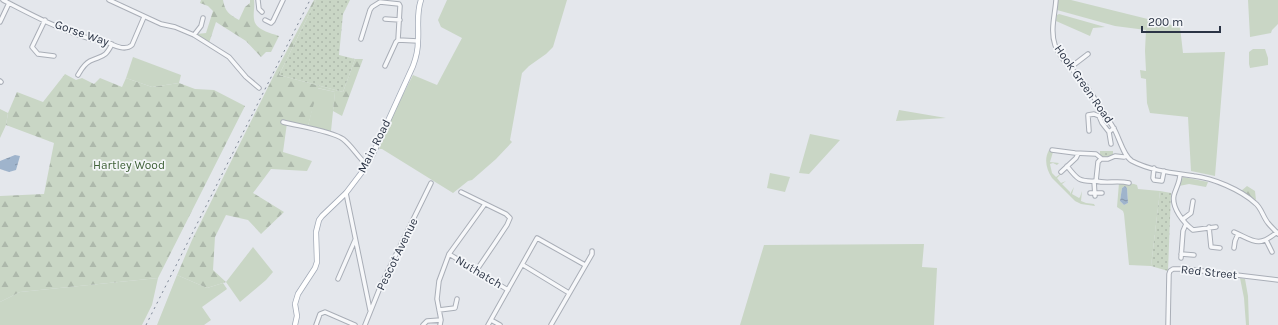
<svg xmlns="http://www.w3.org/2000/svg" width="1278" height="325" font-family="Karla,sans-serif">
<defs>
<pattern id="forest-firs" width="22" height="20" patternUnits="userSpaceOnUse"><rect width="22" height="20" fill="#c9d6c5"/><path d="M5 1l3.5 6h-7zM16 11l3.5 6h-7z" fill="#adb8ab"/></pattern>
<pattern id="park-dots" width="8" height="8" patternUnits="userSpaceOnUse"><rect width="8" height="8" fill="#c9d6c5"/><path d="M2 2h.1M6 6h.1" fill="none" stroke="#adb8ab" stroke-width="1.8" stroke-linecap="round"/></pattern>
<pattern id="water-ripples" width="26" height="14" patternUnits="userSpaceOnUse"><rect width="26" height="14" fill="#9fb4cc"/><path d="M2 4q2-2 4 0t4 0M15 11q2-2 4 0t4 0" fill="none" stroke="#8293a7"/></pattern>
</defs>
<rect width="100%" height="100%" fill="#e4e7ec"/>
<path fill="#c9d6c5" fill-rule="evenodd" d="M447,0h120l-14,47 -7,7 -17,12 -7,7 -12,67 2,2 -16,17 -24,21 -4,1 -15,12 -71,-44h-3l13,-33 21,-41 24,10 25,-47 -21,-11 -3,-7z
M1058,0h13l109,27 3,26 42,-1 -10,124 -24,-5 -3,-54 -38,-4 -3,-10 -1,-24 -5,-1 -1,-8 6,1 -1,-20 1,-21 -31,-4 -58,-16z
M1248,0h30v24l-6,6 -1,3 -21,4z
M1059,14l46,13 -12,1 -3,8 -34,-15 1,-6z
M1253,49h12l3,9v7l-18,3 -1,-4v-12z
M133,57l48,18 -2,8 -27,4 -26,-9z
M317,88l18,4 -4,39 -23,-5z
M0,109l8,4 -2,12 -6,13z
M899,110l47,8 -50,3z
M810,134l30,6 -31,34 -10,-1z
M1049,150l2,2h5h-3l-3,10 9,1 -2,2 -4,-2 -3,1 2,9 4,4 7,-5 -6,6 4,5 5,-2 -4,3 8,8v2l4,-7 -2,7 7,4 1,-1 2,-6 -1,10 5,2 8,1 1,2 -14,-2 -6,-3 -23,-23c-6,-9 -8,-19 -3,-28z
M770,173l20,4 -5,15 -18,-4z
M1183,177l25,5 -2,5 -17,-3 -10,2z
M1120,182l14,2 3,1 1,4 22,2 -9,75 -22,-1 -5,-51 -1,-3 -6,-4 2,-24zM1125,186l2,2 1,15 -4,2 -4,-4 2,-13z
M924,244l-2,23 15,1 -3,57h-194l24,-80z
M253,247l20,25 -7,8 -26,22 -14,-20z
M177,275l30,13 16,-5 4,6 -25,18 9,13 -7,5h-47z
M158,278l-6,27 -10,20h-142v-23l20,-10z
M1240,278l5,1 3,17 1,29h-3l-2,-27z"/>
<path fill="url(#forest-firs)" d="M201,0h22c2,12 6,14 16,20l6,-13 5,-4v-3h4c1,7 -1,13 0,19 1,11 17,14 25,17l-8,16h-5l-5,5 -15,-16 -30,-19 -7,21 -12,-9 9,-1 7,-22 -5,-5 -8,-3z
M314,0h2l-37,75 64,17 12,-33h8l-21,57 -9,-5 2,-19 -17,-4 -10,38 -21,-3 -4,29 29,9 -5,10 -36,-2 -18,24 31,19 -23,22 -13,-14 -22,-5 -11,22 -2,33 13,12 -19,6 -30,-13 15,-35 84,-169z
M65,74l11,6 6,-2 12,6 6,-6 22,9 4,-9 26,9 27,-4 16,6 19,1 31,16 -87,172 -138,14 -20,10v-106l44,-2 10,-51 -48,-18 2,-12 9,-21 26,10z
M1247,186l8,5 1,9 -15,-9z"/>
<path fill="url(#park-dots)" d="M316,0h34l-7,14 -4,41 16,4 -12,33 -64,-17z
M1100,151h13v4c-4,2 -9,4 -13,0z
M1160,191l11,2 -3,78 -17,-5z"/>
<path fill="url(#water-ripples)" d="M15,155l5,1 -4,14 -7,2 -9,-3v-8z
M1125,186l2,2 1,15 -4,2 -4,-4 2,-13z"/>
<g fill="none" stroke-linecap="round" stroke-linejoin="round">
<defs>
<path id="minor" d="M3,0c27,14 59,31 88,39 3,1 7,0 10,1 9,2 22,13 31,5l12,-28
M109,0l52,24 14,3 19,8 35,22 17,20 13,11
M258,0l1,9 3,3
M1056,0c-1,15 -6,30 -1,45 4,13 17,23 26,34 11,15 22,32 32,48 6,9 10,29 19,34 19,10 42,12 62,15 19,2 47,14 61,27 6,4 8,14 13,20 3,4 7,7 10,11
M385,19l15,1
M45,20l-13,27 6,7 16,2
M265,20l6,3 2,-2 10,-21
M0,22l9,-19
M194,35l7,-9 2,-8
M361,39l9,-29 2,-3 8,-5 19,2 1,2 -2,34
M385,66l11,-24 2,-2 20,1
M1071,67l17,-13
M78,75c3,-5 6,-11 12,-14 13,-6 15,-3 22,-17
M0,81l1,1
M283,122c15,4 49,9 60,17 9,7 15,18 23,25
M1089,131l-1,-15v-1l6,-1 5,2 3,7 7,9
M1111,144l-2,-12 5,-4
M1052,150l23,3 21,1 6,5h6l7,-3 9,1 3,-1
M1101,159l-3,3 -2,19c11,3 21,-1 33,2
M1067,166c10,13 12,16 29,15
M1154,168l-1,10 1,2 8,1 2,-10
M1061,172l15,-14 2,-4
M1180,174c0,8 -4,14 -6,21 -3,13 10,28 19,35l23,-3
M1094,181l1,15
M461,192l45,22 4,4 -3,7 -12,18 -19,28
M346,193l24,117
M1090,193h12
M1183,219l8,-6 2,-12
M1209,227l2,20 9,1
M1234,232c20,9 24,16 43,0
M1266,240l6,12
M1234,248l1,-7 3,-7
M449,254l59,36
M1181,254l13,1
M1181,258l2,-27 3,-7
M523,265l46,28
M338,279l17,-39
M439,310l16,-2 2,-9
M491,320l9,5
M316,325l4,-11 5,-2 30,13
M365,325l16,-40 50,-102
M423,325l4,-4 14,-1
M440,325l1,-5 -4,-21 2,-18 10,-27 36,-50
M488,325l49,-87 48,27
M551,325l41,-71v-3
M1168,325l1,-51 1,-3 3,-2h13l92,11"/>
<path id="major" d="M295,325l2,-9 -2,-12 3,-10 17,-26 2,-6 -1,-30 3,-12 3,-4 24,-23 16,-21 10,-16 41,-90c3,-8 5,-16 5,-25 1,-14 -2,-27 3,-41"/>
</defs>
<use href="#minor" stroke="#a9aeb7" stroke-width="5.5"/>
<use href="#major" stroke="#a3abb8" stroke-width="6"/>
<use href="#minor" stroke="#f7f8fa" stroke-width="3.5"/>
<use href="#major" stroke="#fff" stroke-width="4.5"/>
<path stroke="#7d8696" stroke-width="1" stroke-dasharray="2 4" stroke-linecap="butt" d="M146,325l164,-325"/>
</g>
<g text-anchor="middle" stroke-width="3.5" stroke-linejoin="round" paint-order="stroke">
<g font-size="12" fill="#2b3445" stroke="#f4f6f9">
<text transform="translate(82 33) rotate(19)" y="4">Gorse Way</text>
<text transform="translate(1084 84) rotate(55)" y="4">Hook Green Road</text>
<text transform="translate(374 146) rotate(-63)" y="4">Main Road</text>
<text transform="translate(397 254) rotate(-64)" y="4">Pescot Avenue</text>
<text transform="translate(479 272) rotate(31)" y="4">Nuthatch</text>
<text transform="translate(1209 272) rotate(6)" y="4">Red Street</text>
</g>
<g font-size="12" fill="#3f6138" stroke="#f4f6f9">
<text x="129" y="169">Hartley Wood</text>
</g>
</g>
<path d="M1142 26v6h78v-6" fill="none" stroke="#2b3445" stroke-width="2"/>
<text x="1148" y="26" font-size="12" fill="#2b3445" stroke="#f4f6f9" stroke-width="3" paint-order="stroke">200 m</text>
</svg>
